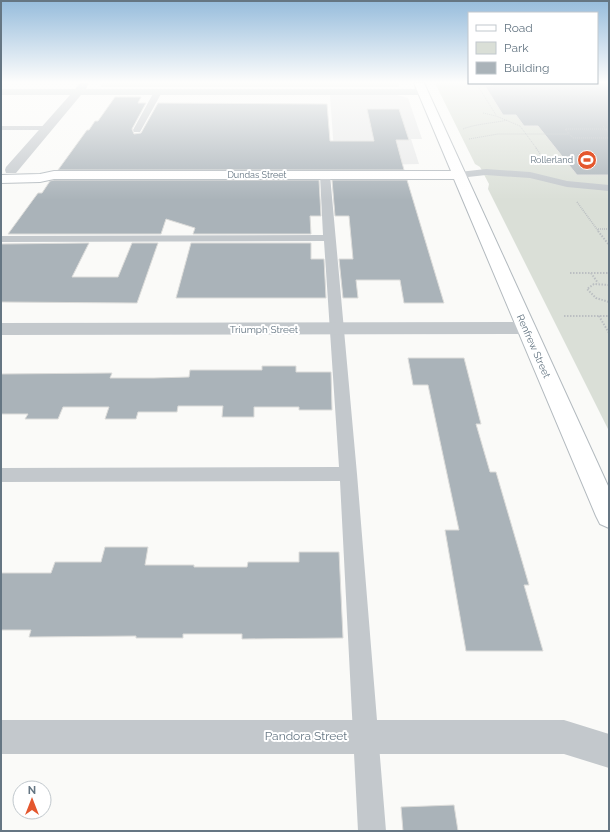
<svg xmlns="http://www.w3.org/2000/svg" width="610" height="832" font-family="Raleway,sans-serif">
<rect width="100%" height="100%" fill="#fafaf8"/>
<path fill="#e8e9e9" d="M330,95h67l11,3 14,41h-11l8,25 -84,2z"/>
<path fill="#dadfd7" d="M103,83h295l1,4h-299z
M435,83h174v348l-121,-242 1,-5 -9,-17 -5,-3z"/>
<path fill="#aab3b9" stroke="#dcdcda" d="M491,83h118v92h-32l-39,-49h-14l-8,-11h-13l-18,-29 8,-1z
M115,97h26l-3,6h8l-14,26 2,5 7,-1 17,-30 169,1 3,37h44l-7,-32h32l10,31h-13l8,30h-346l29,-40h2l6,-9h3z
M54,180h265l2,36h-11l1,18h-118l2,-6 -29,-9 -5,15h-153l30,-41h4l8,-12z
M332,180h75l37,123h-40l-4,-23h-44l2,18h-15l-4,-39h14l-4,-43h-14z
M89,243l-17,34h46l14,-34h26l-21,60 -136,-1v-58z
M191,243h120v16h13l2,39h-150z
M408,358h56l17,66h-5l14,48h6l33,113h-5l19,66h-77l-21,-121h14l-31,-145h-15z
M262,366h34v6h35l1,38h-33v-3h-45v10h-32l1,-11h-45l-1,6h-39l-2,7h-31l4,-12h-46l-5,12h-33l3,-5h-27v-40l111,-1 -2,5h44l35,-1 1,-7h72z
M105,547h43l-3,18h49v2h53l1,-5h51v-10h40l4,86 -101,1v-5h-59v4h-47v-2l-107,1 2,-7h-30v-57h50l4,-11h46z
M454,805l4,26h-55l-2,-24z"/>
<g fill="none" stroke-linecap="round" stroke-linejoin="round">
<defs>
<path id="secondary" d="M414,83h10l185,405v40l-9,-4 -4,-8 -142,-337h-400l-14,3 -39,1v-8l39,-1 14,-3h397z"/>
</defs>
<use href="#secondary" stroke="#b3babf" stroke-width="2"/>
<path stroke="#bbbfc2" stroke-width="1" stroke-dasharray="1 1" stroke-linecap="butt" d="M476,83l20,32
M483,113l13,3 24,10 17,23
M603,126l6,7
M463,129c12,-5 31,-6 45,-9
M609,129h-44l8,9h36
M469,139l29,-5h71"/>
<path stroke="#bbbfc2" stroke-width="1.5" stroke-dasharray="1 1" stroke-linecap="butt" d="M536,148l9,13
M577,202l22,30
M598,229h11"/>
<path stroke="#bbbfc2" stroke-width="2" stroke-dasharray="1.5 1.5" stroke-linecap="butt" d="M598,231l11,14
M570,273h39
M591,273l7,10
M609,285l-15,-1 -7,5 9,9 13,4
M564,316h45
M599,316l10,17"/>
<path fill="#c3c8cc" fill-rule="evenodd" d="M155,90l7,2 -22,40h-6l-1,-2z
M1,126h46l4,2 -4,2h-46z
M486,169l44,3 37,9 42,4v6l-42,-4 -37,-9 -44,-3 -27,3 -5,-3 5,-3z
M325,172l5,3 27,299 29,357h-28l-18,-350 -339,1v-14l338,-1 -15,-226 -323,1v-6l322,-1 -3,-60z"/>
<path fill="#c3c8cc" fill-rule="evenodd" d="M80,83h9l-3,6h337l5,3 -5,3h-342l-65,78h-10l-1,-3 1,-3 64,-72h-69v-6h74z
M527,322l7,2 2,4 -2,4 -7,2 -526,1v-12z
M1,720h563l45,14v34l-45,-14h-563z"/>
<use href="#secondary" fill="#fff" fill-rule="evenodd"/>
</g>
<linearGradient id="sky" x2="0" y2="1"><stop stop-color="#96bcdc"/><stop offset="0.41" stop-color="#fdfdfc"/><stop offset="1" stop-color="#fdfdfc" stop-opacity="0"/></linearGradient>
<rect width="610" height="200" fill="url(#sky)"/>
<defs>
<symbol id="stadium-disc" viewBox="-11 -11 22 22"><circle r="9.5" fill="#e4572e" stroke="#fff"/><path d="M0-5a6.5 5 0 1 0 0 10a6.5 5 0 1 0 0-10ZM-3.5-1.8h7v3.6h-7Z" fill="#fff"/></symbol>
</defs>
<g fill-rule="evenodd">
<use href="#stadium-disc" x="576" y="149" width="22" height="22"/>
</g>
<g text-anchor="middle" stroke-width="4" stroke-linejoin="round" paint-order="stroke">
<g font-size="9" fill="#657683" stroke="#fff" text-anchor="end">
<text x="573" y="163">Rollerland</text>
</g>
<g font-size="9" fill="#657683" stroke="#fff">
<text x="257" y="178">Dundas Street</text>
</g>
<g font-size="10" fill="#657683" stroke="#fff">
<text x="264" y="333">Triumph Street</text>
<text transform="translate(534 346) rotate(66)" y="4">Renfrew Street</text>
</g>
<g font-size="12" fill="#657683" stroke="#fff">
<text x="306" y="740">Pandora Street</text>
</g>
</g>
<rect width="610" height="832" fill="none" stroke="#657683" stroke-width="4"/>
<rect x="468" y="12" width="130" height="72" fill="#ffffff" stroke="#c1c8cd"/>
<rect x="476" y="25" width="20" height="6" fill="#ffffff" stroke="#c1c8cd"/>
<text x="504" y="32" font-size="12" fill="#657683">Road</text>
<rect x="476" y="42" width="20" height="12" fill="#dadfd7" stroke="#c1c8cd"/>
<text x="504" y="52" font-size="12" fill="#657683">Park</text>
<rect x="476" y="62" width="20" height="12" fill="#aab3b9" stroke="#c1c8cd"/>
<text x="504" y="72" font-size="12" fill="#657683">Building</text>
<g transform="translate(32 800)"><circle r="19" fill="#ffffff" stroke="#c1c8cd"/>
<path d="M0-3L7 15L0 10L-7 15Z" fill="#e4572e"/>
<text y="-6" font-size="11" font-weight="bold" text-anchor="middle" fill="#657683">N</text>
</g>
</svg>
